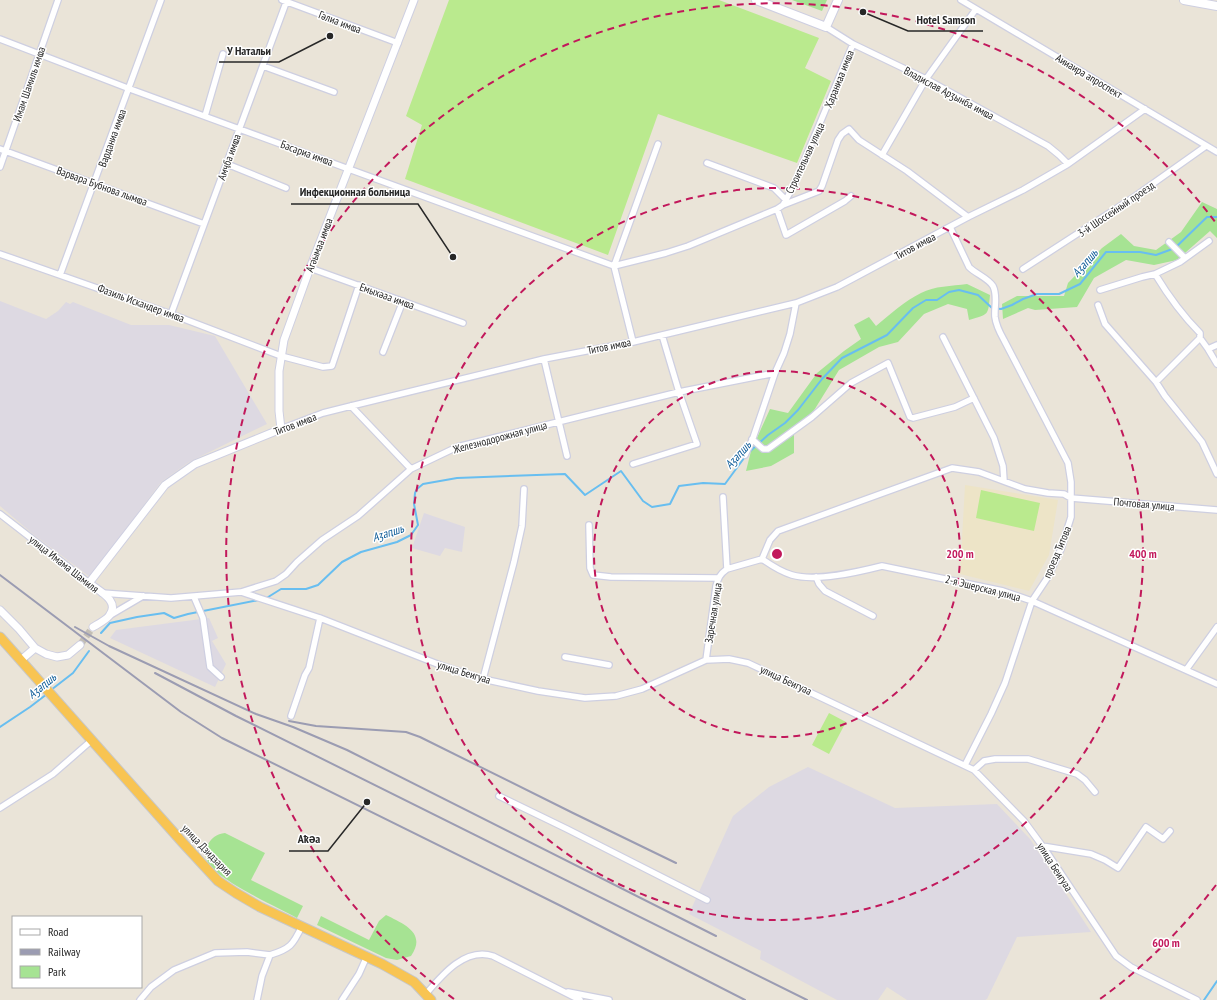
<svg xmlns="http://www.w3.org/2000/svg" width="1217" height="1000" font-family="'PT Sans Narrow',sans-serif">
<rect width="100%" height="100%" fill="#eae4d8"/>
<path fill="#ddd9e2" d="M0,301l46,18 12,-8 8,-9 4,2 3,-2 58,23h38l46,11 52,88 -78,38 -28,20 -71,95 -57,-43 -33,-28z
M424,513l41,14 -3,25 -17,-4 -5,8 -28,-8z
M209,618l9,20 -6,3 14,23 -11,23 -105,-49 6,-8z
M808,767l87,41 102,-4 33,35 61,93 -74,5 -30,62 -2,1h-78l-20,-13 -9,13h-41l-77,-41 1,-8 -72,-37 44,-98 36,-29z"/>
<path fill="#ede4c7" d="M965,485l93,15 -9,55 -20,36 -69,-17z"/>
<path fill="#a6e393" d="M792,0h35l-5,11z
M1202,202l15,7v29l-7,-7 -33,29 -23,5 -28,-5 -32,18 -17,29 -42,3 -7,-2 -25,11 -1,-15 15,-8h47l4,-13 34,-35 19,-14 13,12 22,4 25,-18z
M967,284l23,11c-2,21 -1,19 -21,25l-2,-11 -19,-5 -24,10 -26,28 -19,5 -40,23 -26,42 -19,16v25l-23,13 -25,5 5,-20 19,-42 18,4 29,-40 27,-22 17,-12 -7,-14 15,-8 7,9c14,-12 29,-25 45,-33 13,-7 31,-7 46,-9z
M225,833l40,20 -14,27 52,26 -6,12c-19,-11 -81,-38 -90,-57 -2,-4 -2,-10 0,-14 3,-9 10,-13 18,-14z
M386,915c18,9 41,18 25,41l-14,4 -11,-2 -69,-33 4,-9 48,24 10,-19z"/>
<path fill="#baea8e" d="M449,0h270l100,38 -14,30 26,13 -34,82 -139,-49 -50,141 -203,-76 17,-54 -16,-9z
M981,490l59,13 -6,28 -58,-13z
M829,713l17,9 -17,32 -17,-9z"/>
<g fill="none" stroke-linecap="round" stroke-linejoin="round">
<path stroke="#68bef0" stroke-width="2" d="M265,599l16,-10h25l12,-4 24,-23 19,-10 36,-10 14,-7 7,-10 -4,-21 1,-11 2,-4 6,-5 34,-6 108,-4 20,21 36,-24 22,30 9,6 18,-3 9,-18 24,-3 22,1 22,-30 21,-19 17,-12 13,-13 24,-31 20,-21 45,-23 26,-27 13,-8h11l12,-8 10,-2 19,5 14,13 9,1 11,-4 11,-6 14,-5h22l21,-10 26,-32h34l16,3 19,-7 32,-31h10
M101,633l9,-10 27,-6 27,-4 10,5 14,-4 71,-14
M51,690l22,-17 16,-22
M0,727l30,-20 17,-13
M1204,1000l13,-19"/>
<path stroke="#c3beb5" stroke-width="7" stroke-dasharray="7 3.5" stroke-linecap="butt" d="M80,645l13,-18"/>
<defs>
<path id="minor" d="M282,0l116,43
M961,0l256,152
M826,27l27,17 73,35 122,67 11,9 9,9
M0,39l130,50 484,177
M263,66l71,26
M205,116l18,-62
M0,149l204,75
M882,155l44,-76 50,-70
M707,163l67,25 12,12
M227,164l59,24
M0,167l58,-167
M783,205l36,-14 3,-5 16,-46 4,-6 7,-5 10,11 48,31 61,46
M777,209l9,26 59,-34 6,-5
M950,227l19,40c7,7 19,11 24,19 5,10 1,21 2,31 1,8 5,16 9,23l64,123 3,19v35l-10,32 -13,28 -16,24 -27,82 -14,31 -26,51
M1169,242l16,16
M0,254l171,60 110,42 42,11 9,-1 27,-81
M614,266l52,-13 22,-7 89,-37 6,-4 11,-20 59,-141
M310,268l153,55
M1023,269l111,-72 72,-51
M1155,274c14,23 26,40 45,59v5
M60,275l101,-275
M1100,290l42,-13 13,-3 25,-12 29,-21
M1098,305l7,19 51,58 9,14 37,46 15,32
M171,314l116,-314
M943,337l51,101 9,28 1,15
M633,342l-19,-76 44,-122
M1208,349l9,15
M383,352l20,-51
M544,359l23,97
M1156,382l44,-44 8,11 9,-4
M351,406l60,63
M281,429l42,-16 28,-7 193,-47 89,-17 163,-39 41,-16 131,-70 55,-27 45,-26 77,-55
M752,439l11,10h5l44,-32 39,-34 37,-20 22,54 3,1 42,-11 19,-9
M745,455l8,-17 22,-65 9,-20 6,-19 6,-31
M633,464l64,-20 -18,-52 -17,-57
M0,514l89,69
M589,525l1,43 3,7 18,2 107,1
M762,559c10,7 19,13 30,16 24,7 66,-3 90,-9l121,25 29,10 185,83
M727,569l35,-10 8,-19 8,-9 174,-63 27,4 46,17 23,4 16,1 7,4 146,12
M816,577l3,7 6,7 48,25
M241,592l35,-11 10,-7 11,-12 25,-22 36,-24 53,-47 46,-22 222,-55 96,-19
M102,593l69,5 70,-6 79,26 120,47 43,14 55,12 47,7 31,-2 26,-7 64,-29 23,-1 19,4 226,107 50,51 22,30 70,105 15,11 66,33
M194,597l9,21 7,49 11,10
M109,616l34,-20
M565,657l44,8
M706,660l10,-74c2,-8 4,-12 11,-17l-4,-72
M1186,670l31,-43
M483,679l31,-117 8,-36 2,-37
M291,716l14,-41 4,-7 11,-50
M974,770l10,-9 11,-2h33l49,15 8,6 10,12
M499,796l68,33 140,71
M0,808l53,-34 39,-34
M1042,846l49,8 14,6 13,8 28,-41 17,12 7,-8
M568,992l41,8
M426,994c16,-19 39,-47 67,-38l87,44
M140,1000l11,-13 23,-17 41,-17 32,-1 23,3
M257,1000l5,-24 8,-21c20,-6 23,-10 32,-29
M342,1000l17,-26 8,-18"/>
<path id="tertiary" d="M0,610l19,19 16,19 11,6 11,3 11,-2 12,-10
M93,627c5,-3 13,-7 16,-11 12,-15 -10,-25 -20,-33l76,-98 30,-21 86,-35 -2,-18v-40l5,-31 26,-72 104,-268
M21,660l14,-12"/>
<path id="secondary" d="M756,0l70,27 12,-27
M1184,0l33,6"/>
<path id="trunk" d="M0,637l183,206 35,38 18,12 24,14 122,57 32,18 17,18"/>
</defs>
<use href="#minor" stroke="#cecfe1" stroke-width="8"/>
<use href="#tertiary" stroke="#cecfe1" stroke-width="9"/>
<use href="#secondary" stroke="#cecfe1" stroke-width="10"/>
<use href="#trunk" stroke="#c7c7c7" stroke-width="11"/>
<use href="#minor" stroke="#fff" stroke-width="5.5"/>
<use href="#tertiary" stroke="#fff" stroke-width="7"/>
<use href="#secondary" stroke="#fff" stroke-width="8"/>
<use href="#trunk" stroke="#f8c452" stroke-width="9"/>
<path stroke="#9b9cb2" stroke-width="2" d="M0,575l181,137 41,26 339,168 184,94
M75,627l34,19 147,68 37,13 54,23 369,186
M155,673l81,43 571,284
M289,721l27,5 90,6 14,5 153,76 103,50"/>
</g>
<g fill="none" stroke="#c2185b" stroke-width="2" stroke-dasharray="7 5">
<circle cx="777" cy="554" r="183"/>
<circle cx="777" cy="554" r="366"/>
<path d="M1216 885A550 550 0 0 1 1100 999M454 999A550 550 0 1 1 1216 223"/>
</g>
<g text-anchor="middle" stroke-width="3" stroke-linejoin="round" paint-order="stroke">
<g font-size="11" fill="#272727" stroke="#fff">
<text transform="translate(340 22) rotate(21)" y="4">Гәлиа имҩа</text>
<text transform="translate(1089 76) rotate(31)" y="4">Аииаира апроспект</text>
<text transform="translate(839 79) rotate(-68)" y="4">Ҳараниаа имҩа</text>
<text transform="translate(29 84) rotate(-71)" y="4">Имам Шамиль имҩа</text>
<text transform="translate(949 93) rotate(28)" y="4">Владислав Арӡынба имҩа</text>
<text transform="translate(112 138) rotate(-70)" y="4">Варданиа имҩа</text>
<text transform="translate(307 153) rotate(20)" y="4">Басариа имҩа</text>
<text transform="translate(229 157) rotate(-70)" y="4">Амҷба имҩа</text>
<text transform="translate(805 158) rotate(-65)" y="4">Строительная улица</text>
<text transform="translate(102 186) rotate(20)" y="4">Варвара Бубнова лымҩа</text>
<text transform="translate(1116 209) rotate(-34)" y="4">3-й Шоссейный проезд</text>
<text transform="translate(319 245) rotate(-69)" y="4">Агәымаа имҩа</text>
<text transform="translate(915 246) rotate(-28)" y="4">Титов имҩа</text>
<text transform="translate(387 296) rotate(20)" y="4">Емыхәаа имҩа</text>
<text transform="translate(141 303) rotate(20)" y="4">Фазиль Искандер имҩа</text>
<text transform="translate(609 346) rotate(-11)" y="4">Титов имҩа</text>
<text transform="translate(295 424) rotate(-21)" y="4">Титов имҩа</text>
<text transform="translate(500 437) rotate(-15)" y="4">Железнодорожная улица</text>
<text transform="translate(1144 504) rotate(5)" y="4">Почтовая улица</text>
<text transform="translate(1057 552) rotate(-67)" y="4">проезд Титова</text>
<text transform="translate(64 564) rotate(38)" y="4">улица Имама Шамиля</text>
<text transform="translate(983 588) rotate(14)" y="4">2-я Эшерская улица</text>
<text transform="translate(713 613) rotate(-81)" y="4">Заречная улица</text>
<text transform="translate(464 672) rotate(17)" y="4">улица Беигуаа</text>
<text transform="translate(786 680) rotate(25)" y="4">улица Беигуаа</text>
<text transform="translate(207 850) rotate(46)" y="4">улица Дзидзария</text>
<text transform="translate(1055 867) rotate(57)" y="4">улица Беигуаа</text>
</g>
<g font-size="12" font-style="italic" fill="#0b5a97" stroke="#fff">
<text transform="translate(1085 263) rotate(-49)" y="4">Аӡаԥшь</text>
<text transform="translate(738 455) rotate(-48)" y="4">Аӡаԥшь</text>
<text transform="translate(388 533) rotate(-18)" y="4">Аӡаԥшь</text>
<text transform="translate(42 686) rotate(-39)" y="4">Аӡаԥшь</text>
</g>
</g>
<circle cx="777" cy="554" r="6" fill="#c2185b" stroke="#fff" stroke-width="2"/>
<g font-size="12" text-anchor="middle" font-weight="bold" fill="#c2185b" stroke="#fff" stroke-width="3" stroke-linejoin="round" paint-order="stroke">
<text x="960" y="558">200 m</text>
<text x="1143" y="558">400 m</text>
<text x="1166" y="947">600 m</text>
</g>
<path fill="none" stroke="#272727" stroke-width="1.5" d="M863 12L908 31H983M330 36L279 62H219M453 257L418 204H291M367 802L328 851H289"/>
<g fill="#272727" stroke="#fff" stroke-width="1.5">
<circle cx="863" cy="12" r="4"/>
<circle cx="330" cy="36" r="4"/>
<circle cx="453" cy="257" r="4"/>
<circle cx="367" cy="802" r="4"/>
</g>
<g font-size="12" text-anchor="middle" font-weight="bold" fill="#272727" stroke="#fff" stroke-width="3" stroke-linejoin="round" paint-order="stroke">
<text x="946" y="24">Hotel Samson</text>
<text x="249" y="55">У Натальи</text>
<text x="355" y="196">Инфекционная больница</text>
<text x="309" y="843">Аҟəа</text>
</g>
<rect x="12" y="916" width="130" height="72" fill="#ffffff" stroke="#a9a9a9"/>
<rect x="20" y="929" width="20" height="6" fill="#ffffff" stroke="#a9a9a9"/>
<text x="48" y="936" font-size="12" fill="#272727">Road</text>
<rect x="20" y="949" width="20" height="6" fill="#9b9cb2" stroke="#a9a9a9"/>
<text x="48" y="956" font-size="12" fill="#272727">Railway</text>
<rect x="20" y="966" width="20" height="12" fill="#a6e393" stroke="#a9a9a9"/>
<text x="48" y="976" font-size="12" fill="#272727">Park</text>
</svg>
